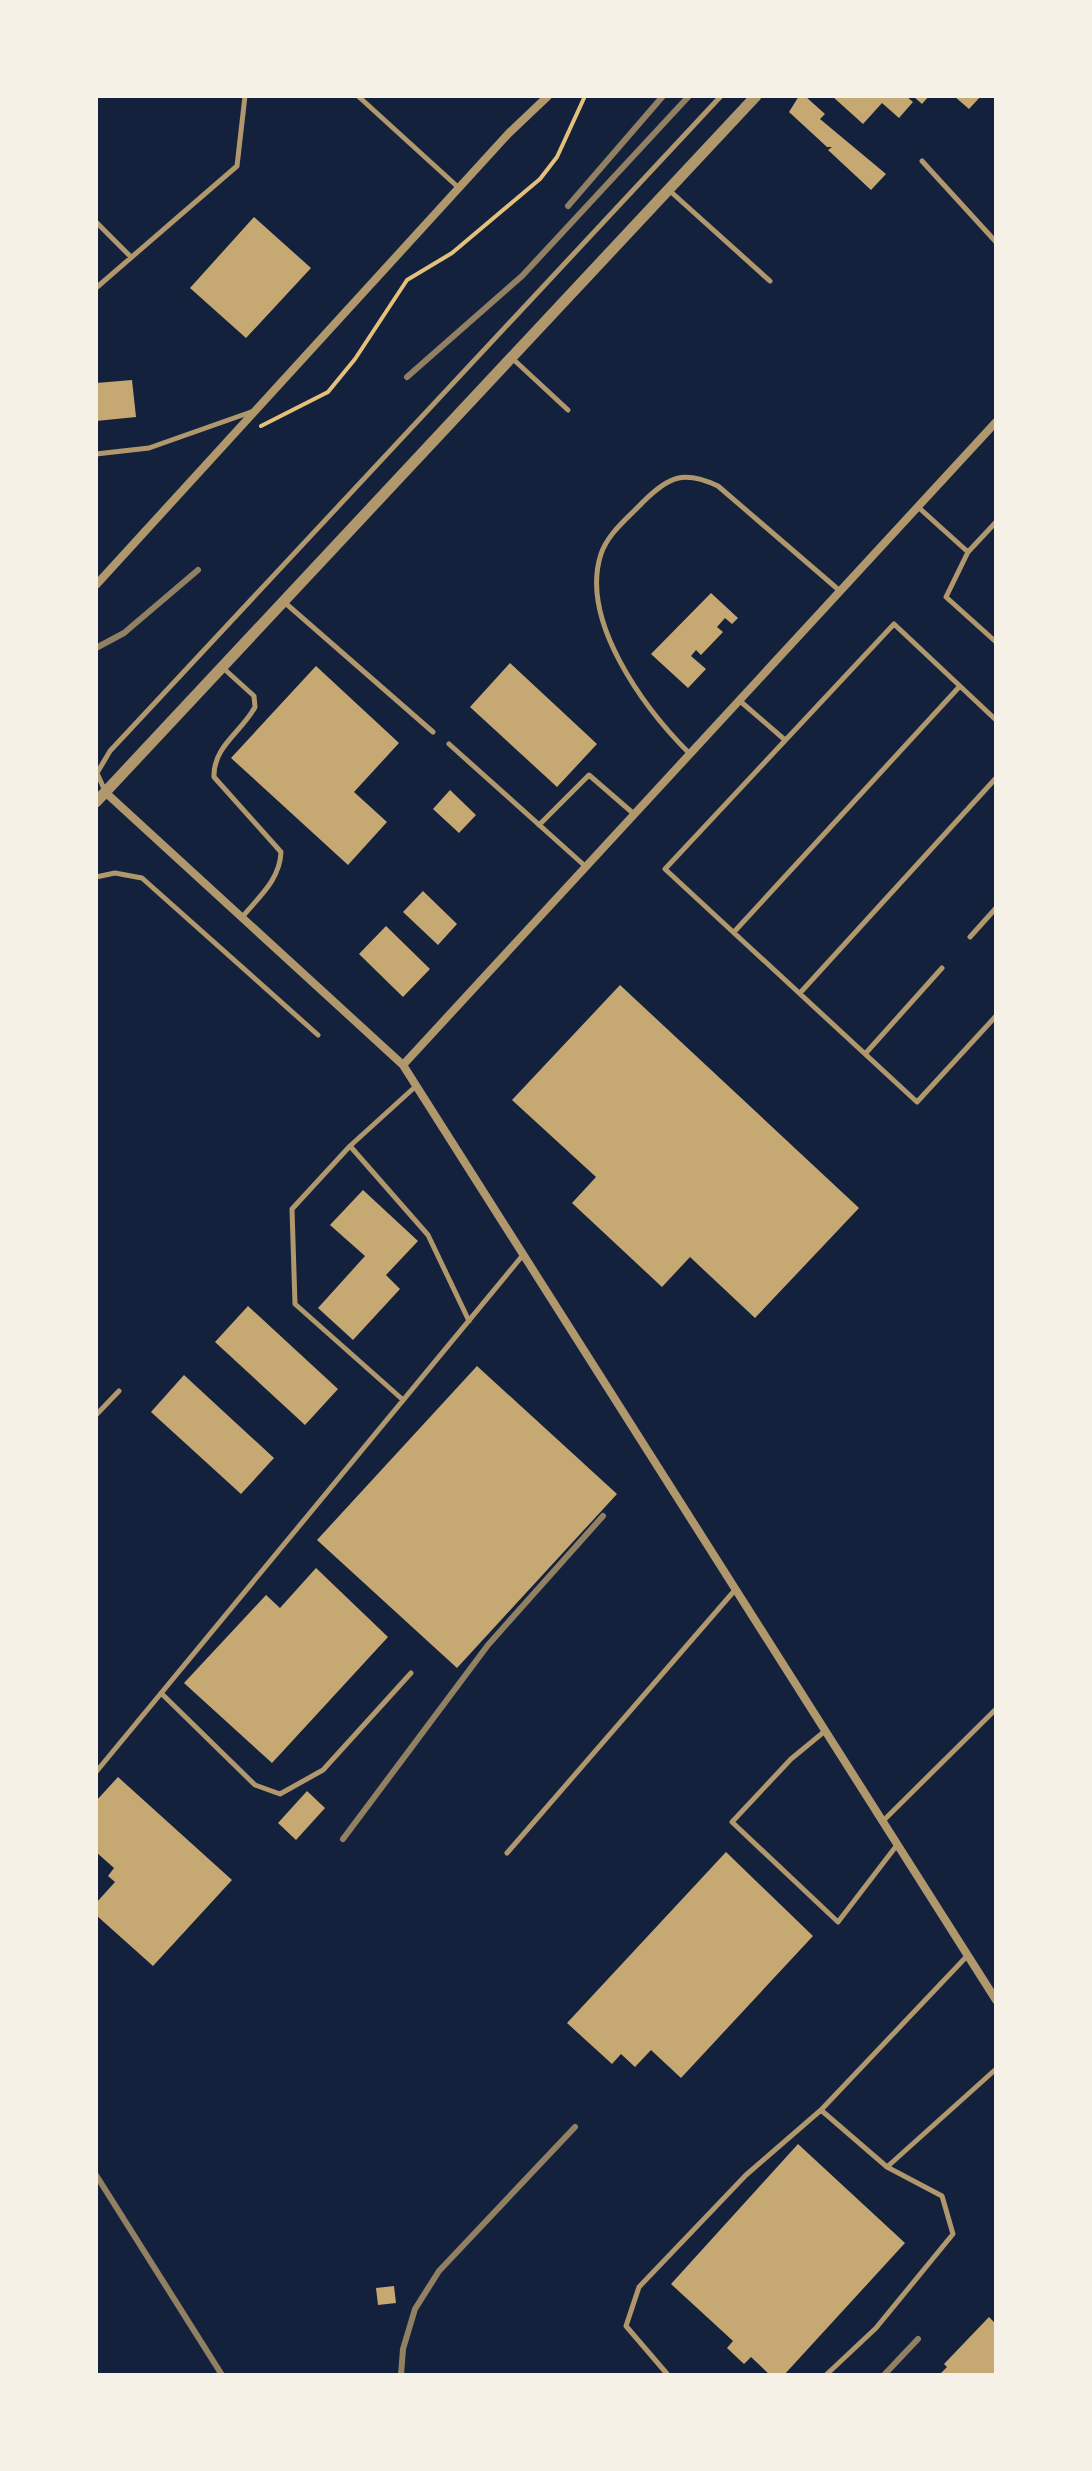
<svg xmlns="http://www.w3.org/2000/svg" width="1092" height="2471" font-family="Lora,serif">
<rect width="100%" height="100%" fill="#14213d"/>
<path fill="#c6a872" d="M799,96h6l20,18 -5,5 66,55 -15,16 -43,-40 4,-3h-5l-38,-35z
M832,96h74l7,6 -14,16 -17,-15 -19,21z
M913,96h16l-7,8z
M954,96h27l-12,13z
M254,217l57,51 -65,70 -56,-50z
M132,380l4,37 -40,4v-38z
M711,593l27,25 -6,6 -7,-6 -8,9 6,5 -22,23 -5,-5 -5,6 15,13 -18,19 -37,-34z
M510,663l87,81 -40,43 -87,-80z
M316,666l83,77 -45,49 33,30 -39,43 -117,-107z
M450,790l26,25 -17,18 -26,-24z
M423,891l34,33 -19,21 -35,-33z
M386,926l44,43 -27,28 -44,-43z
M620,985l239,223 -104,110 -65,-61 -28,30 -90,-84 24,-26 -84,-77z
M363,1190l55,51 -32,34 14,14 -47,51 -35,-32 47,-52 -35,-31z
M248,1306l90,83 -33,36 -90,-83z
M477,1366l140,128 -160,174 -140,-128z
M184,1375l90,83 -33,36 -90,-82z
M316,1568l72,69 -116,126 -88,-80 82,-88 14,13z
M118,1777l114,103 -79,86 -57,-51v-12l19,-21 -7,-6 6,-8 -18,-16v-51z
M307,1791l18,17 -29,32 -18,-17z
M726,1852l87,84 -132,142 -30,-28 -16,17 -14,-13 -9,10 -45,-41z
M798,2144l107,99 -121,132h-14l-19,-18 -7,7 -17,-16 6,-7 -62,-57z
M394,2286l2,17 -18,2 -2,-17z
M989,2317l7,7v51h-57l8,-8 -3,-3z"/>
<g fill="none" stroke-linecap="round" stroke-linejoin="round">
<path stroke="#e5c07b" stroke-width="4" d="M261,426l67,-34 27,-33 52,-79 45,-27 88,-74 17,-22 28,-61"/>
<path stroke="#b1986c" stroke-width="5" d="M358,96l101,92
M922,161l74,81
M670,191l100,90
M96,222l35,35
M96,288l141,-122 8,-70
M513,359l55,51
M96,454l53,-6 102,-36
M918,507l50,45
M996,522l-28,30 -22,45 50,45
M283,601l150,131
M222,667l32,29 1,11c-13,25 -42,39 -41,70l67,75c-1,27 -21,44 -38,64
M740,701l45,39
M996,720l-102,-96 -229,245 252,233 79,-86
M449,744l136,122
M689,753c-44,-44 -110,-132 -88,-199 7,-21 27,-36 42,-52 26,-26 41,-32 75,-16l122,105
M105,791l-8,-18 13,-22 611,-655
M539,825l50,-50 45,39
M96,877l19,-4 27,5 176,157
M734,932l226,-246
M970,937l26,-29
M800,993l196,-215
M865,1054l77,-86
M350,1146l66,-60
M402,1399l-107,-95 -3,-95 58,-63 78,89 41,86
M96,1415l23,-24
M161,1693l94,92 25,9 43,-24 88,-97
M825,1731l-34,28 -59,63 106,100 59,-77
M96,1772l427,-517
M883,1821l113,-112
M507,1853l228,-263
M821,2110l66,57 55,29 11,38 -77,94 -50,47
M887,2167l109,-98
M668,2375l-42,-49 13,-39 107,-112 75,-65 147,-155"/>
<path stroke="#b1986c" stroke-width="8" d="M96,585l413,-452 39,-37
M105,792l298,273 593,935
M403,1065l593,-643"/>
<path stroke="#b1986c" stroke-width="11" d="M96,802l660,-706"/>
<path stroke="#918062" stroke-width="6" d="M568,206l95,-110
M407,377l115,-101 167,-180
M96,648l28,-15 74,-63
M343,1839l145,-194 115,-129
M96,2175l126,200
M401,2375l2,-26 12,-40 24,-38 136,-144
M884,2375l34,-36"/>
</g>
<rect width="1092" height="2471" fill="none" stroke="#f6f1e7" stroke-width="196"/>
</svg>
